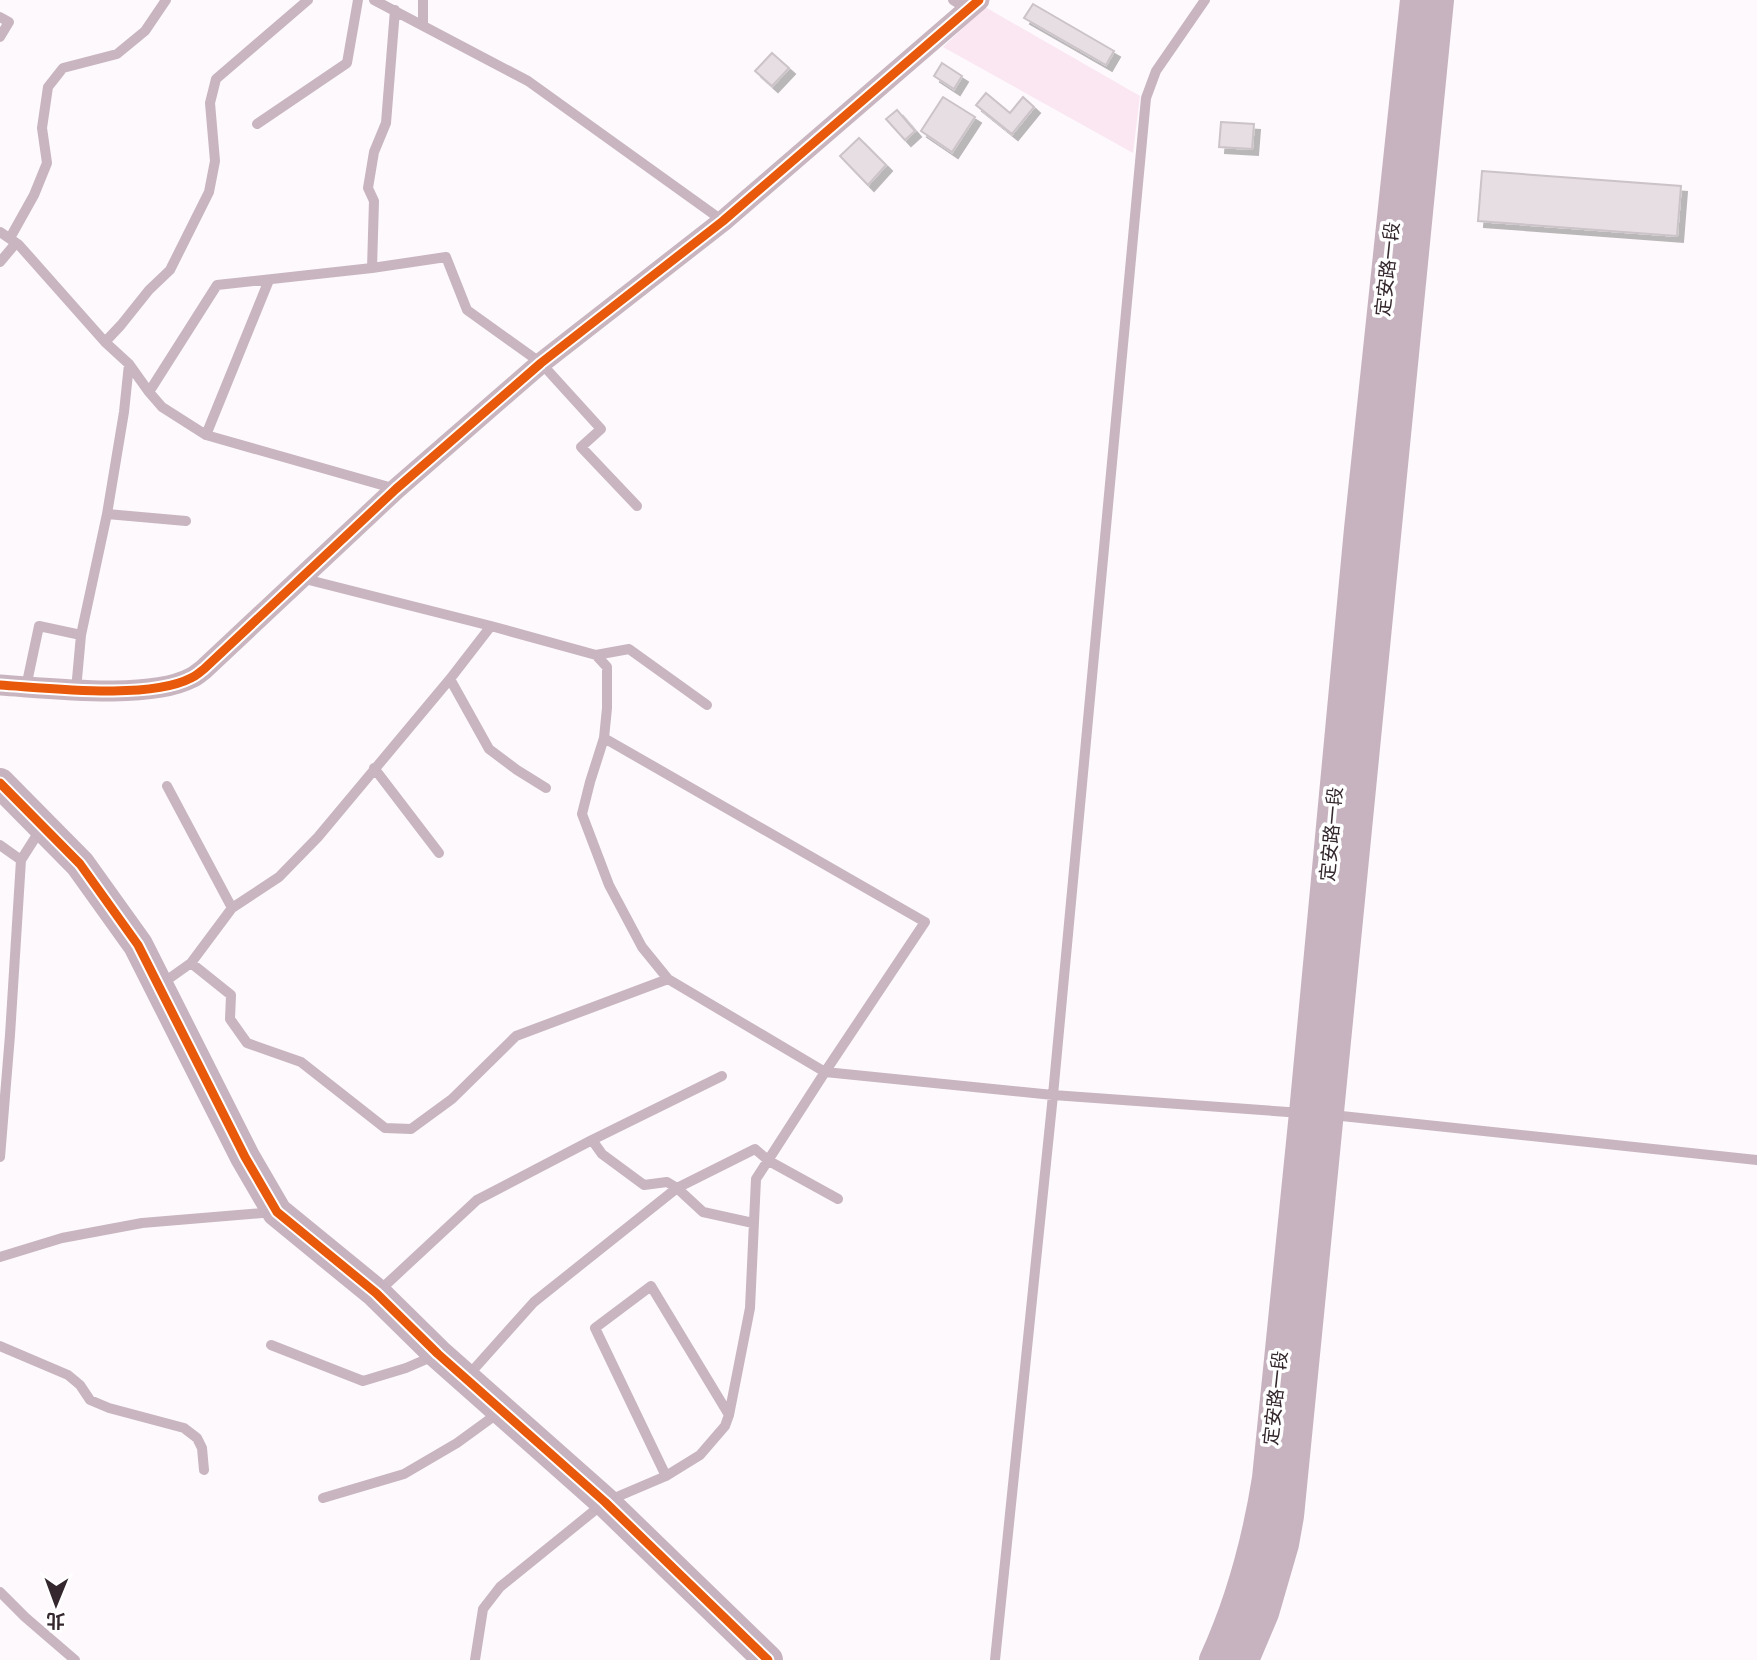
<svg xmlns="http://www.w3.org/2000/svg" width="1757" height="1660" font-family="'Titillium Web','Noto Sans TC',sans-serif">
<defs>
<filter id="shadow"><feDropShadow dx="6" dy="6" stdDeviation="0" flood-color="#0004"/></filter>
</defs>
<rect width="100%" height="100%" fill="#fef9fc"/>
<path fill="#fae7f2" d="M985,7l155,89 -7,57 -190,-106z"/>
<path fill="#e7dee3" stroke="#cbc3c8" stroke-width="2" filter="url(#shadow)" d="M1033,4l81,47 -8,14 -82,-47z
M772,53l17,15 -17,18 -17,-15z
M942,63l20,13 -8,13 -20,-13z
M986,93l24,20 13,-16 11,10 -22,27 -36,-29z
M943,97l32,20 -23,35 -31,-21z
M897,110l18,21 -10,9 -19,-21z
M1221,122l33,2 -2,25 -33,-2z
M859,138l27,27 -18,20 -28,-29z
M1482,171l199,15 -4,50 -199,-15z"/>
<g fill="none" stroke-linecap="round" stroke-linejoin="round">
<path stroke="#c8b5c0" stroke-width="10" d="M374,0l154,81 195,140
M423,0v25
M953,0l16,10
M0,17l9,5 -9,15
M257,124l90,-61 11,-63
M0,232l19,13 86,97 24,22 20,28 13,15 44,28 190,54
M10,238l24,-43 13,-32 -5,-35 6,-41 15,-19 54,-14 28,-23 21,-31
M0,262l16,-19
M372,268l2,-67 -6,-13 6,-36 12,-29 9,-113
M105,342l16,-17 28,-35 21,-20 39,-78 6,-31 -5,-58 6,-24 92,-79
M149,392l68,-107 155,-17 74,-11 21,53 74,53 60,66 -20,18 56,59
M206,435l63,-155
M107,514l79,7
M301,578l190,48 105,29 11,12v41l-3,30 -14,44 -8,32 27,71 33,62 26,32 157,93 228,23 249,18
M596,655l33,-6 78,56
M450,679l39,70 28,21 29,18
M26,687l13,-61 42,9
M76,690l5,-55 26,-121 17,-102 5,-48
M374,768l65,85
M167,786l65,122
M0,845l21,15
M191,963l40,32 -1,24 17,24 54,19 84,66 26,1 41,-30 64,-63 152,-57
M160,985l31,-22 41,-55 47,-31 39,-40 132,-158 41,-53
M1332,1115l425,45
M592,1140l10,14 42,31 23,-3 10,6 26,24 50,11
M0,1157l10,-122 11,-175 21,-33
M0,1257l62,-19 80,-15 132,-11
M378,1292l99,-92 115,-60 130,-64
M271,1345l92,36 43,-13 30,-13
M0,1346l68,29 12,10 10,15 19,8 75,20 13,10 5,10 2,22
M466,1378l68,-76 143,-114 78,-39 14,12 69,38
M666,1476l-71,-148 56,-42 78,129
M323,1498l81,-24 53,-31 44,-32
M0,1592l25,25 50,43
M475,1660l8,-51 17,-22 105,-85 61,-26 34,-21 25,-29 4,-11 21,-107 6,-129 69,-107 100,-150 -321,-184
M995,1660l58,-565 93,-997 10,-27 49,-71"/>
<path stroke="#c8b5c0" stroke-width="21" d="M0,685c48,3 149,15 191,-7 5,-2 9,-6 13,-9l192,-180 145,-126 182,-142 256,-221"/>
<path stroke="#c7b3bf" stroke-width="30" d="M0,783l80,81 58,81 107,212 32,55 99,81 62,61 167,148 163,158
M1214,1660c27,-59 43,-119 53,-182l37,-365 55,-584 56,-529
M1244,1660l20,-47 20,-69 5,-28 150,-1516"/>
<defs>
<path id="cycleway" d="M0,685c48,3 149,15 191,-7 5,-2 9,-6 13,-9l192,-180 145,-126 182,-142 256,-221
M0,783l80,81 58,81 107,212 32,55 99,81 62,61 167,148 163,158"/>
</defs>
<use href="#cycleway" stroke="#fff" stroke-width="13"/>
<use href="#cycleway" stroke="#e8590c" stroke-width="9"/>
</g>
<g text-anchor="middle" stroke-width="7" stroke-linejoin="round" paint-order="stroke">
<g font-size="19" fill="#34272e" stroke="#fff">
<text transform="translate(1387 269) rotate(-84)" y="7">定安路一段</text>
<text transform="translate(1331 834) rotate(-85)" y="7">定安路一段</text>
<text transform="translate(1275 1398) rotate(-84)" y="7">定安路一段</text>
</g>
</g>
<g transform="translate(56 1604) rotate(181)" stroke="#ffffff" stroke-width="5" paint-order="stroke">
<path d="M0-5L12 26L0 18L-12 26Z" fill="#34272e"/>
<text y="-10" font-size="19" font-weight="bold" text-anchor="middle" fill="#34272e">北</text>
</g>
</svg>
